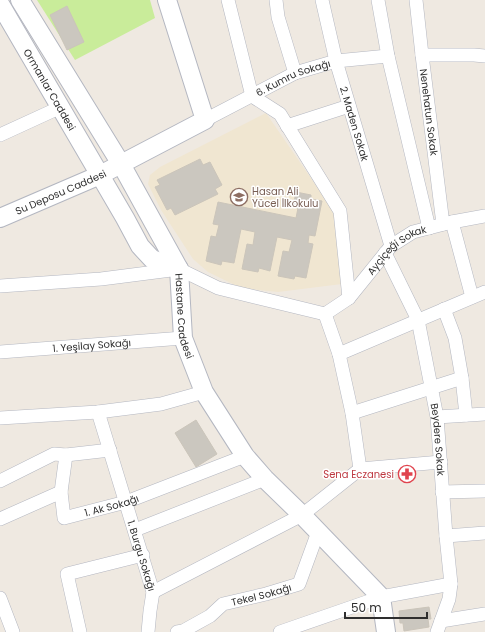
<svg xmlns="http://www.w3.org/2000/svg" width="485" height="632" font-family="Poppins,sans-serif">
<rect width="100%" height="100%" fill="#efe9e1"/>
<path fill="#f0e6d1" d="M266,113l69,100 7,71 -64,8 -37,-4 -33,-16 -15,-13 -32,-49 -13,-26 2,-9 10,-8z"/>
<path fill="#c9ec9a" d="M37,0h113l5,18 -80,42z"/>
<path fill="#cbc7bf" stroke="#cbc5ba" d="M67,6l17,36 -17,8 -17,-35z
M200,159l3,6 7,-3 12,23 -7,4 3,5 -43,21 -4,-7 -4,2 -12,-23 5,-2 -3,-5z
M296,192l15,3v4l11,2 -7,35 -6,-1 -1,8 5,1 -7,34 -11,-2 -1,3 -16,-3 5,-25 6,1 3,-12 -15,-3 -7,34 -11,-3 -1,4 -16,-3 5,-25 6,1 2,-13 -14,-3 -7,34 -12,-2 -1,4 -15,-4 5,-25 5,1 3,-12 -6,-1 5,-22 78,16 2,-10 -5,-1z
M196,420l21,34 -21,13 -21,-34z
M429,607l2,12h-3l1,8 -25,4 -1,-8h-3l-1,-12z"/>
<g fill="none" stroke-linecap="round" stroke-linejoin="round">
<defs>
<g id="minor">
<path d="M228,0l24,96 28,18 60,97 9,87"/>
<path d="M276,0l2,17 17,56"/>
<path id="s1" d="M322,0l14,61 55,185"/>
<path d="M378,0l10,56 41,172"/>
<path id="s2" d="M416,0l6,55 21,169"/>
<path d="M422,55h52l11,1"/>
<path id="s3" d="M205,120l90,-47 41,-12 52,-5"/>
<path d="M287,126l62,-20"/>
<path d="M0,135l61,-28"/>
<path d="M452,222l20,75"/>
<path id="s4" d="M385,253l33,67 19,97 9,119 5,48 -2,15 -12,33"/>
<path d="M0,286l101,-7 78,-10 39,19 107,26"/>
<path d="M444,309l11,29 7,40 4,37"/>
<path id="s5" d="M325,314l24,-16 42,-52 22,-14 39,-10 33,-6"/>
<path d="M325,314l14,40 13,59 8,56"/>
<path id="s6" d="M0,352l183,-14"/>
<path d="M339,354l146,-62"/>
<path id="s7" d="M98,412l55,180 -3,19 -2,21"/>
<path d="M352,413l110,-35"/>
<path d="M437,417l48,-3"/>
<path d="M0,418l98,-6 63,-8 43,-12"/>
<path d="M0,481l54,-27 12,1 44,-5"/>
<path d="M61,492l5,-37"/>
<path d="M442,492l43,-1"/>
<path id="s8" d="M0,519l61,-27 3,26 62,-16 119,-46"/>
<path d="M135,530l130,-51"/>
<path d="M446,536l39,-3"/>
<path d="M153,592l149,-77 58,-46 81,-7"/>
<path d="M0,598l13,34"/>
<path d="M441,621l44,-7"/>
<path d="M80,632l-13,-58 76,-19"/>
<path id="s9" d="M177,632l6,-1 27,-15 13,-12 43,-10 33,-10 19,-52"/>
<path d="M280,632l101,-35 70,-13"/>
</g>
<g id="secondary">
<path id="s10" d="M20,0l101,164 58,105 4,69 21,54 41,64 20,23 37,36 79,82 5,35"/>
<path id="s11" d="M0,4l125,214 15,28 12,13 27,10"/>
<path id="s12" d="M0,218l100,-43 105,-55 -38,-120"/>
</g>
</defs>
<use href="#minor" stroke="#b4b7c1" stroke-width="14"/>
<use href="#secondary" stroke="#b4b7c1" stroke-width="20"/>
<use href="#minor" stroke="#fff" stroke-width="13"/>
<use href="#secondary" stroke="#fff" stroke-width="18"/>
</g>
<defs>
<symbol id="school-ring" viewBox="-11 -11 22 22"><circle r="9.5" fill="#fff" stroke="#8d6e63" stroke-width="1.5"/><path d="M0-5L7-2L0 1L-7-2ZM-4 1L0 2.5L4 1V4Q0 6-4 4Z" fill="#8d6e63"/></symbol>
<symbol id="pharmacy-ring" viewBox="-11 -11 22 22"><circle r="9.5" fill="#fff" stroke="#e0444e" stroke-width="1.5"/><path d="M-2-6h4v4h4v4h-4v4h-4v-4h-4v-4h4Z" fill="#e0444e"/></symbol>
</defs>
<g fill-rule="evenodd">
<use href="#school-ring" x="229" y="187" width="20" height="20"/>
<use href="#pharmacy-ring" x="397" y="464" width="20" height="20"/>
</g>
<g text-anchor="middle" stroke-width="3" stroke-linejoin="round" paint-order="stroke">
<g font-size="10" fill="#2e2e2e" stroke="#fff">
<text dy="4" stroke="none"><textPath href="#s3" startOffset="98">6. Kumru Sokağı</textPath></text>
<text dy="4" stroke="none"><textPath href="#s11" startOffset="99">Ormanlar Caddesi</textPath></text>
<text dy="4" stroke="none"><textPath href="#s2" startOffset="113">Nenehatun Sokak</textPath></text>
<text dy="4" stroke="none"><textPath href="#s1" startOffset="128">2. Maden Sokak</textPath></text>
<text dy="4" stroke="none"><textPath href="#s12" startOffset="66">Su Deposu Caddesi</textPath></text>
<text dy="4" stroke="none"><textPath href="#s5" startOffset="98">Ayçiçeği Sokak</textPath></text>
<text dy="4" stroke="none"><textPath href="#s10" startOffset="360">Hastane Caddesi</textPath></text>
<text dy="4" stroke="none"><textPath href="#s6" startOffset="92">1. Yeşilay Sokağı</textPath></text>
<text dy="4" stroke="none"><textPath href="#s4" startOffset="196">Beydere Sokak</textPath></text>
<text dy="4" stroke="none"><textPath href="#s8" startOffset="142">1. Ak Sokağı</textPath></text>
<text dy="4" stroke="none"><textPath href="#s7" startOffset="150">1. Burgu Sokağı</textPath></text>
<text dy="4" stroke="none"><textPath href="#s9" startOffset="94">Tekel Sokağı</textPath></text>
</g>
<g font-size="10" fill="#785e54" stroke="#fff" text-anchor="start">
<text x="252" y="195">Hasan Ali<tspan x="252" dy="12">Yücel İlkokulu</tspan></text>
</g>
<g font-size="10" fill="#be3a42" stroke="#fff" text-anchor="end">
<text x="394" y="478">Sena Eczanesi</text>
</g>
</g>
<path d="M345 612v6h82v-6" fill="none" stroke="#2e2e2e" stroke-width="2"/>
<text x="351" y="612" font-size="12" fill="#2e2e2e" stroke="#ffffff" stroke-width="3" paint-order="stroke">50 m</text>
</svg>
